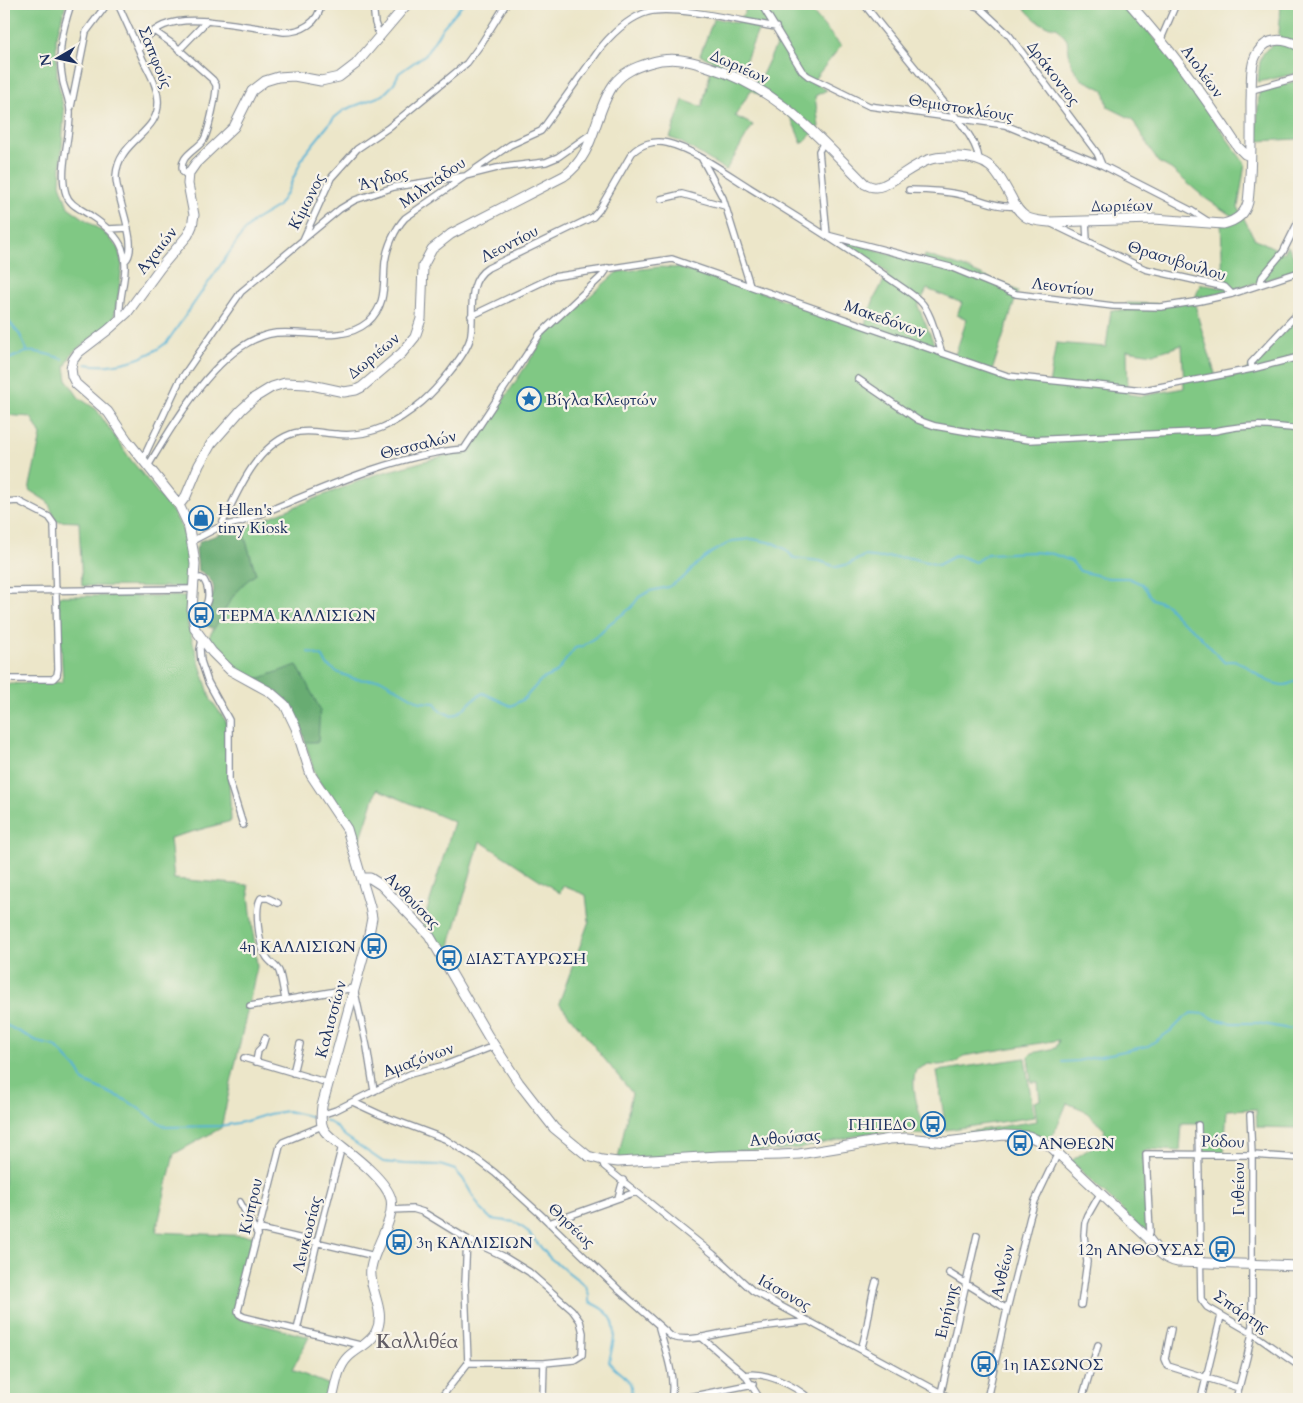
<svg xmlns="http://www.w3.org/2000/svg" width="1303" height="1403" font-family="Cardo,serif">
<rect width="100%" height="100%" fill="#f7f3e8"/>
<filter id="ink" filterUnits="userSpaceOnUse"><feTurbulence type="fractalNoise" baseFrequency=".02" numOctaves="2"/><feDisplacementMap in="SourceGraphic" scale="10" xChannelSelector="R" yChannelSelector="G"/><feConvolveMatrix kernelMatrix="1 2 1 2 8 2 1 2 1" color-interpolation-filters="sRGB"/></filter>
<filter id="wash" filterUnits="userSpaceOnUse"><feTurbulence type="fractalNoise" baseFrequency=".0096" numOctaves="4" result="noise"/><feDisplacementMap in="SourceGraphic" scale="20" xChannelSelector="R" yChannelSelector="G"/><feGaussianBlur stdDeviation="1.12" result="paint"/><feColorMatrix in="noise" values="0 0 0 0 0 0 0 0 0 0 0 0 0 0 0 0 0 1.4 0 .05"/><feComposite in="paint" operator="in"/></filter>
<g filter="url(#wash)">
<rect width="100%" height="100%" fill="#ece6c9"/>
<path fill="#80c884" stroke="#4e7c71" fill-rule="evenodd" d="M4,4h62l-10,34 1,38 7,36 -4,72 8,23 39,28 11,13 4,16 -3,28 -6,29 -41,32 -7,14 2,13 12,18 17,11 35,51 42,52 9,16 5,19 3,26v14l-108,-1 -3,-64 -23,-1 -8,-19 -19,-12 12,-55 -10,-18 -27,-2z
M750,4h9l7,11 16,-11h25l5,8 29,34 -29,36 15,8 -12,6 4,31 -17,17 -11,-26 -27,-21 -13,-7 -16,26 18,9 -27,45 -47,-29 -9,-3 13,-38 19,7 11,-46 -13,-6 14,-37 23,5zM759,28l17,3 4,6 -21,44 -18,-9z
M1021,4h104l36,42 84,118 -7,43 16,31 30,15 4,-7 11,22v8l-2,-5 -102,29 2,14 20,66 26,-6 56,-60v814l-42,-1 -1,-18 -29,1 -3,43 -24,-2 2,-28h-20l-2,28 -33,-2 -4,5 4,80 -76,-73 30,-20 4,-11 -21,-20 -17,-7 -10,24 -9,15 -13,-7 -87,3v-2l10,-1 2,-2 77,-12 -3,-19 6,-2 -2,-18h-7l-3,-25 4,-4 24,-5 3,-8 -96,16 -7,7 -17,2 -11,-1 -12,6c-7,18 5,47 11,65l-34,-3 -24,1 -67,15 -22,2 -62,1 -65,7 -35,1 14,-66 -73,-90 30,-82 -3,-26 -23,-9 -3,7 -80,-52 -34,118 -23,-35 31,-102 -77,-33 -18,55 -5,-15 -10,-19 -17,-17 -11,-16 -11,-35 15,-33 -60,-31 -10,2 -16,-10 -28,-28 25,-44 10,-13 15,-11 -14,-46 132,-53 73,-20 22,-3 78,-118 70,-62 42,-5 19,1 65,18 121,41 10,-28 14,-26 -43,-29 2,-3 76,23 2,-9 38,12 55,24 -27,83 15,5 43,6 7,-42 50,4 5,-37 15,1 1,-8 34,1 34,-5 5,-15 23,4 -2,-68 14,-2 -30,-20 -34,-29 -13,-7 -26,-43 -24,-12 -4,-17 -23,-11 -10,-15 -4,-24 -10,-13c-16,1 -26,-11 -36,-23zM927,289l35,14 -5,12 10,4 -13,39 -16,-5 -20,-47zM1182,345l2,43 -42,8 -14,-2 -1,-44 26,4z
M1281,4h18v35l-3,10 3,1v23l-41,9c2,-21 0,-33 23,-40l-2,-8z
M1299,80v59l-43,2 3,-49z
M58,596h128l2,30 8,26 15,48 15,21 5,100 -61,17 4,41 74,6 9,82 -36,161 -47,26 -18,78 97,4 -19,75 3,7 72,19 -17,33 38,15 -6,14h-320v-715l59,-2z
M1025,1058l9,59 -88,13 -9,-59z"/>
<path fill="#68ac72" stroke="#426e68" d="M237,528h5l14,46c-24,17 -27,30 -42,55l-15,-7 -1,-5c16,-18 25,-33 0,-47l-2,-21 4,-8z
M297,665l23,44 -2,33h-13c-9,-39 -19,-48 -55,-62l10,-2z"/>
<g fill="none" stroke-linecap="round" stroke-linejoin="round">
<path stroke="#58b4d6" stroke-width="2" d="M4,316l16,19 7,16
M4,360c8,-1 15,-6 23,-8 11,-2 26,4 36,7
M86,364c26,5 62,-5 81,-22l78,-112 10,-10 22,-13 10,-15 17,-37 30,-37 10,-8 39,-15 10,-10 6,-12 27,-19 17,-27 20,-23
M308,652l15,5 4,8 12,8 16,6 13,1 12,-1 40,23 15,1 4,7 13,6c13,-5 18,-16 31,-23l28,13 13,-7 17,-19 15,-7 19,-25 8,-2 18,-13 8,-9 22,-16 8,-11 11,-6 18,-4 15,-9 15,-15 13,-10 21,-12 20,-2 21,4 12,6 9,9 26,3 16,6 13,-3 15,-8 17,2 9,-1 21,1 27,7 19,-10 18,7 12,-8 47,-2 19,2 18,7 9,10 28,7h20l14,6 10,15 14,5 12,14 18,14 28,30c23,-6 31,18 53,22 4,1 8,2 12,0 3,-1 7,-4 10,-5
M4,1024l37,19 14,3 24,25 4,10 45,20 27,19 11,7 54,-1 23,-4 26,-8 18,-3 30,7
M1062,1062l15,-1 71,-15 24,-16 10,-10 9,-7 14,1 11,6 16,3h25l33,6 9,-5
M325,1120l9,5 11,11 38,26 21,2 36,1 15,5 8,9 17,29 11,11 24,3 11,8 24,28 36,28 3,9v7c34,14 26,31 20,60 6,10 21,15 22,25 1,4 0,8 0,12
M4,1395l4,4"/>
</g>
</g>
<g filter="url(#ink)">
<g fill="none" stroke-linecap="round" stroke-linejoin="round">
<defs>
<path id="street" d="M71,4c-9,28 -14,47 -8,78 2,9 7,20 7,29 1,25 -12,59 -4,83 4,12 16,15 25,22 12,8 26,19 31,32 9,24 -5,48 -2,72
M118,4c8,18 17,37 25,56 6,12 14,25 15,39 3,35 -40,40 -42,77 -1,20 25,72 9,85
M373,4l2,19 5,14
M761,4l41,67 6,5 61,30 136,19 97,40 90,46 17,11
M864,4c20,26 41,51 62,77 16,20 50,54 53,78
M969,4l9,3
M976,4l33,31 88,118 5,12
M154,31l20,14 39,35 3,5c1,8 -8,50 -13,56 -8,10 -25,16 -20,31l5,4
M1161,39l15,-35
M139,50c17,-38 61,-30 94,-26 17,3 34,5 51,8 17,0 35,-9 37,-28
M179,50l28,-29
M1252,90l47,-13
M71,107l15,-75 21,-28
M824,142l-5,9 8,84 123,32 66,27 97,12 48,1 39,-6 32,-7 67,-22
M702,159l21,39 27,87
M909,190c19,0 38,1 58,6 16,4 31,12 49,10
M661,199l21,-5 43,12
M1086,220l1,21
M1052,224l93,45 80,18 7,7
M108,229l20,-1
M305,238l35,-29 15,-9 39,-13 71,-11 32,-8 49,-6 12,-5 34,-24
M1260,284l2,-7 21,-25 16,-32
M471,316l82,-39 119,-18 336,117 136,14 108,-21 47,-12
M1252,369l-1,-6 48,-51
M858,379l60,41 17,6 40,7 55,7 185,-9c32,-7 52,-6 84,-2
M143,459l36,-77 62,-90 62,-52 28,-62 26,-29 31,-21 79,-65 14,-19 25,-40
M148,466c27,-44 72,-126 128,-133 31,-3 65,11 92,-11 19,-17 15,-38 17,-60 2,-15 10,-33 20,-44l105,-73 31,-14 61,-85c12,-14 28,-29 46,-34 28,-7 97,10 128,15
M4,502l14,-1 31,16 5,7 4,145 -1,6 -4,4h-49
M221,526c16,-32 33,-78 70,-92 14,-5 30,-1 45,0 34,4 61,-11 86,-32 14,-12 43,-46 48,-63 6,-23 -6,-56 18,-71l105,-51 6,-7 33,-57c9,-9 22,-13 35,-10 26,6 59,30 83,45 45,28 90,55 133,86 12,9 26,17 37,27 12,12 16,36 22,52
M192,541l29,-15 20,-4c70,-28 149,-67 223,-73l76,-115 63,-59 5,-7
M4,591l189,-2
M192,610c3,0 6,0 9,-1 10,-5 8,-21 3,-29l-3,-2 -6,1
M202,640l-2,9 1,12 7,21 21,38v60l14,45
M278,903l-10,-5h-7c-7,9 -2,48 5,58 3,6 10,9 13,15 3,8 4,19 6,28
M250,1006l104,-18 13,59 7,44
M244,1058l84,25
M256,1062l2,-11 4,-4 3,-9
M293,1073l7,-29
M353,1102l28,13 64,24 33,21 17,13 44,40 81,78 52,46c18,5 38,-2 57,-5 26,-5 53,-8 80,-11
M321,1115l15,-5 38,-19 36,-17 35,-9 49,-19
M1198,1125l3,174 6,8 45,26 47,33
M322,1126l-39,16 -3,4 -42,165 1,3 5,3 120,29
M602,1160l2,6 109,88 40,37 199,108
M618,1198l5,-18
M240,1202l18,33
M391,1210l22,-1 10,3 44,27 36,17 26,16 43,38 8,11 3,12 -1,22 -8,5 -30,3h-76
M549,1223l87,-31
M260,1229l115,27
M1148,1238l2,-6 -4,-78 106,1 47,3
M949,1273l58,36
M1081,1305l6,-43 -3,-27 1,-12 3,-8 12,-21
M659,1328c6,22 17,49 12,71
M1171,1329l-6,30 3,7 71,22
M297,1330l20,-88 25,-96
M701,1337l44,38 15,24
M861,1349c8,-22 8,-46 15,-68
M745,1375c21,-4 50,11 65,24
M941,1393l36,-158
M440,1399l28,-36 -3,-79 2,-45
M543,1399l1,-36
M679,1399l74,-15
M987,1399l20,-90 23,-92 5,-16 23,-48
M1082,1399l16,-54
M1201,1399l20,-83
M1236,1399l11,-42 5,-24v-178l-2,-40"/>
<path id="secondary" d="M1130,4c41,46 74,91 108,143l7,7 5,2
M179,505l7,-9 13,-31 12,-21 30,-34 13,-12 18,-11 13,-4 22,1 37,8 12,-2 6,-3 40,-34 13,-16 6,-18 2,-53 9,-17 19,-15 113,-58c31,-20 30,-64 50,-92 9,-12 22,-17 35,-21 22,-7 39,-3 60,4 70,22 106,67 156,117 7,4 12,4 19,1 15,-7 28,-19 44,-25 10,-4 20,-3 30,-3 34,1 39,15 54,42 3,7 8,14 14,18 7,4 15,4 23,5l105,-3 69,5c13,-3 22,-9 25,-22 4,-33 3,-68 3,-101 1,-15 -2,-37 7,-49 10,-16 27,-13 41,-6
M362,878h8l11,7 48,50 59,101 31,47 35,45 34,28 14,4 16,2 101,-6 61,-1 19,-1 91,-15 17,-1 39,4 58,-7 25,1 21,10 98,92c9,12 15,21 30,24l121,4
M332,1399c4,-14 5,-31 16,-42 9,-9 22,-13 28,-25 11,-22 -8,-42 -5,-64 3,-21 24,-47 20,-69 -5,-19 -37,-43 -52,-55 -6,-5 -13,-9 -16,-16 -3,-7 -2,-15 -1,-22l46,-167 4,-21 -2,-11 -23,-78 -36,-54 -15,-47 -11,-23 -15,-13 -40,-22 -18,-18 -17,-23 -3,-19 3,-46 -2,-14 -5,-26 -9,-19 -52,-65 -19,-28 -32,-28 -4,-8 -1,-8 2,-8 5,-7 30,-23 19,-17 33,-45 28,-33 4,-9 2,-11 -6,-31 1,-11 7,-10 38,-36 18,-36 13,-10 13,-4 16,-1 27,5 18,-4 17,-13 51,-60"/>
</defs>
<use href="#street" stroke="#848a94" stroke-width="8"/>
<use href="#secondary" stroke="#848a94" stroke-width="11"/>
<use href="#street" stroke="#fff" stroke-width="5.5"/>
<use href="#secondary" stroke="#fff" stroke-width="9"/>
</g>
</g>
<defs>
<symbol id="sight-ring" viewBox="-11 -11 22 22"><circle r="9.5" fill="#f7f3e8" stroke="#1f6fb2" stroke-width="1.5"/><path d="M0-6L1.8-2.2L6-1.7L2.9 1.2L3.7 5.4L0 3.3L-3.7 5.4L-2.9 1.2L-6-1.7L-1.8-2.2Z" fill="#1f6fb2"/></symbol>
<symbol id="shop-ring" viewBox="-11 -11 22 22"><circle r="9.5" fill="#f7f3e8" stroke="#1f6fb2" stroke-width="1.5"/><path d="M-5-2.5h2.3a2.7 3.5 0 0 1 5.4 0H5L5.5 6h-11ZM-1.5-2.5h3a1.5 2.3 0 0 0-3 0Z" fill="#1f6fb2"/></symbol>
<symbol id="bus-ring" viewBox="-11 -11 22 22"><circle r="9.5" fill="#f7f3e8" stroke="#1f6fb2" stroke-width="1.5"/><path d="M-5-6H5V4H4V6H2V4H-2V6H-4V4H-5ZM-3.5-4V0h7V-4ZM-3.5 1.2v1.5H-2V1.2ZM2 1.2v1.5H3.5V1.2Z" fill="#1f6fb2"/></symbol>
</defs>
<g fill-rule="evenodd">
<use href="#sight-ring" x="515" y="385" width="28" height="28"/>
<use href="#shop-ring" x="187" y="504" width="28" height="28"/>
<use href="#bus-ring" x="187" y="601" width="28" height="28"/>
<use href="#bus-ring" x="360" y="932" width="28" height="28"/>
<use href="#bus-ring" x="435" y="944" width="28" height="28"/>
<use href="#bus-ring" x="919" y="1110" width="28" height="28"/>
<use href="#bus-ring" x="1006" y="1129" width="28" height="28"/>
<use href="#bus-ring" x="385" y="1228" width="28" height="28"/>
<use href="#bus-ring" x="1208" y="1235" width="28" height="28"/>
<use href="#bus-ring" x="970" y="1350" width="28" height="28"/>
</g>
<g text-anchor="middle" stroke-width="4.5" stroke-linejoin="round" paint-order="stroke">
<g font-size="16" fill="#1b2f5e" stroke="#f7f3e8">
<text transform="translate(156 57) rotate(68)" y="6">Σαπφούς</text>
<text transform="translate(740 66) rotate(24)" y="6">Δωριέων</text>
<text transform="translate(1203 71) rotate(54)" y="6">Αιολέων</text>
<text transform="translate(1054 73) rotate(53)" y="6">Δράκοντος</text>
<text transform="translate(961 107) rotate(9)" y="6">Θεμιστοκλέους</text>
<text transform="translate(383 178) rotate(-15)" y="6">Άγιδος</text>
<text transform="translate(432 182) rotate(-35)" y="6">Μιλτιάδου</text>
<text transform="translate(306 201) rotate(-63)" y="6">Κίμωνος</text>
<text transform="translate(1122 205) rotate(-1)" y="6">Δωριέων</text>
<text transform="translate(509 243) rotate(-27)" y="6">Λεοντίου</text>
<text transform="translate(156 250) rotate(-52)" y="6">Αχαιών</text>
<text transform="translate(1177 260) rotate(17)" y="6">Θρασυβούλου</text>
<text transform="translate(1063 286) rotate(7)" y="6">Λεοντίου</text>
<text transform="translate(885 318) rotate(19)" y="6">Μακεδόνων</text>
<text transform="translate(373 355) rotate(-40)" y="6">Δωριέων</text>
<text transform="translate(418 444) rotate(-14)" y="6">Θεσσαλών</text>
<text transform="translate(413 900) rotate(46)" y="6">Ανθούσας</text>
<text transform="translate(330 1019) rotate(-75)" y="6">Καλισσίων</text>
<text transform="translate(418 1059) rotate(-20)" y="6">Αμαζόνων</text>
<text transform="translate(785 1137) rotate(-5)" y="6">Ανθούσας</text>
<text transform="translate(1223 1141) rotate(1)" y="6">Ρόδου</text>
<text transform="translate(1238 1189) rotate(-90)" y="6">Γυθείου</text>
<text transform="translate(250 1206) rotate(-77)" y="6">Κύπρου</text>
<text transform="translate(572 1225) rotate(43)" y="6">Θησέως</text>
<text transform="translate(306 1234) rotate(-76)" y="6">Λευκωσίας</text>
<text transform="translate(1002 1271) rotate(-76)" y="6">Ανθέων</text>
<text transform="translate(785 1292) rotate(29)" y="6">Ιάσονος</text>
<text transform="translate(946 1311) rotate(-77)" y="6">Ειρήνης</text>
<text transform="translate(1242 1311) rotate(34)" y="6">Σπάρτης</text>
</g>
<g font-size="16" fill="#1b2f5e" stroke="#f7f3e8" text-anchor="start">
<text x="546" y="405">Βίγλα Κλεφτών</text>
<text x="218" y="515">Hellen's<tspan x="218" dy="18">tiny Kiosk</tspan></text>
<text x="218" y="621">ΤΕΡΜΑ ΚΑΛΛΙΣΙΩΝ</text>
<text x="356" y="952" text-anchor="end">4η ΚΑΛΛΙΣΙΩΝ</text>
<text x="466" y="964">ΔΙΑΣΤΑΥΡΩΣΗ</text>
<text x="916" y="1130" text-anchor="end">ΓΗΠΕΔΟ</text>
<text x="1038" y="1149">ΑΝΘΕΩΝ</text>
<text x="416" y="1248">3η ΚΑΛΛΙΣΙΩΝ</text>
<text x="1204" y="1255" text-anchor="end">12η ΑΝΘΟΥΣΑΣ</text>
<text x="1002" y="1370">1η ΙΑΣΩΝΟΣ</text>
</g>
<g font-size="19" font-weight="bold" fill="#625e65" stroke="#f7f3e8">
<text x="417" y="1348">Καλλιθέα</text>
</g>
</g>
<rect width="1303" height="1403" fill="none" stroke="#f7f3e8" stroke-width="20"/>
<g transform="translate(58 58) rotate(261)" stroke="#f7f3e8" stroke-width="4" paint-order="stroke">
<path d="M0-4L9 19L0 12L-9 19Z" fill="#1b2f5e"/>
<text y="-8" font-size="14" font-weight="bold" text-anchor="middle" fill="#1b2f5e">N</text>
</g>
</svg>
